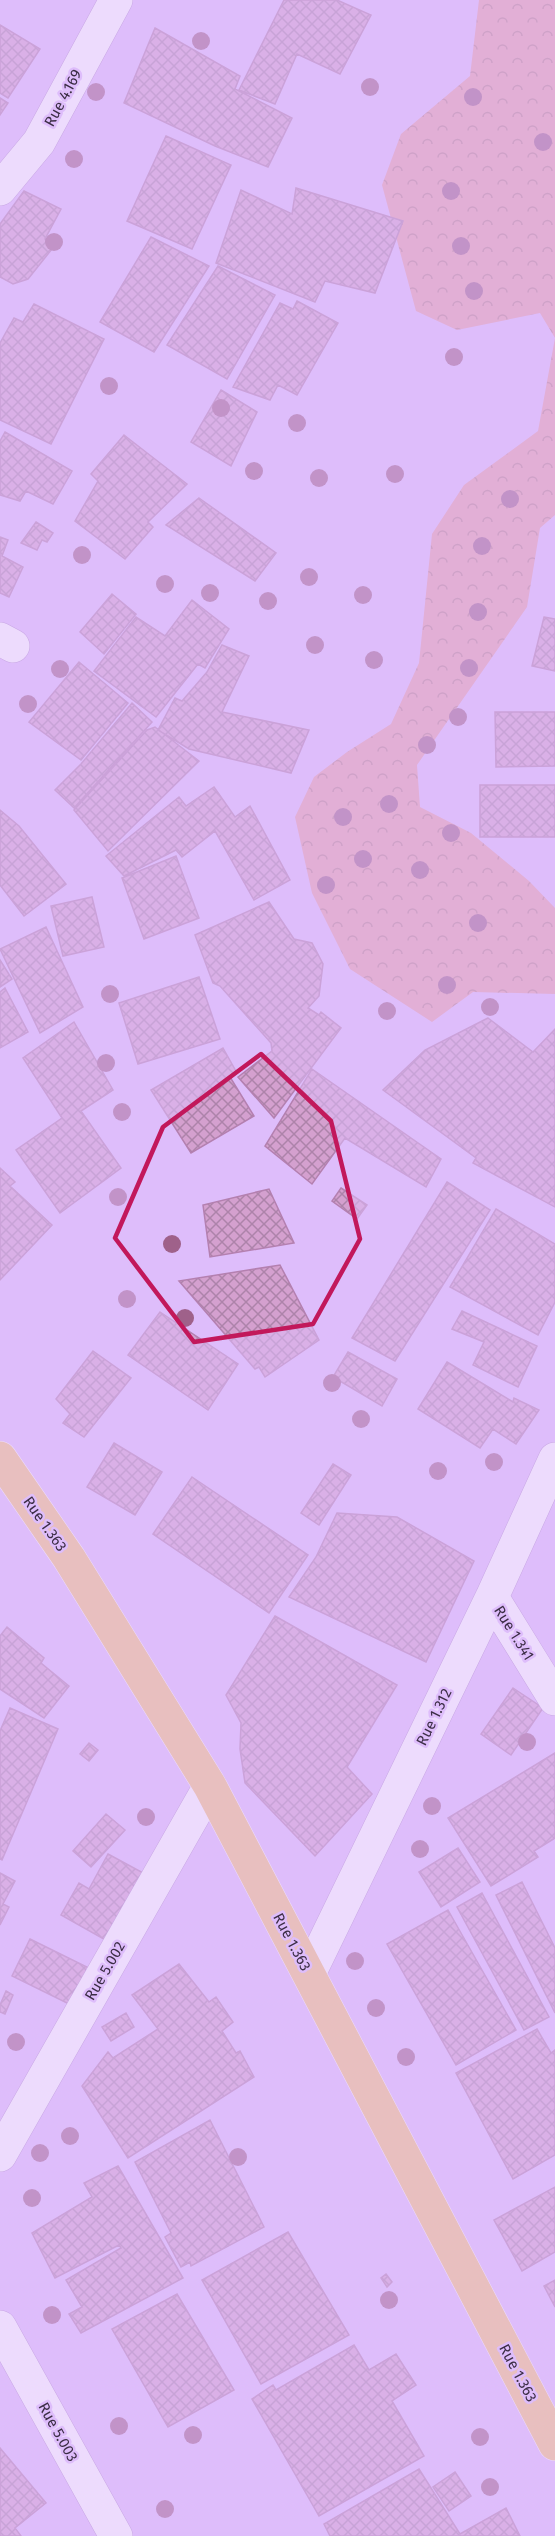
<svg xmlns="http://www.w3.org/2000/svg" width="555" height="2536" font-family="'Fira Sans',sans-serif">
<defs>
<pattern id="forest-crowns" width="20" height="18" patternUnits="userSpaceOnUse" patternTransform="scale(1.5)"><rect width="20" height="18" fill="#e69ea9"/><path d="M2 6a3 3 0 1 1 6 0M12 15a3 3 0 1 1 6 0" fill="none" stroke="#bc818b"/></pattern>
<pattern id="building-cross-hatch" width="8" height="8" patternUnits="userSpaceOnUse" patternTransform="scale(1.5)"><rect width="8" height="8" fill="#d4a0cf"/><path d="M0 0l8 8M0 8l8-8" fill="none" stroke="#ad83aa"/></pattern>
</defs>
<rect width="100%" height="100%" fill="#debdfb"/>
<path fill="url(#forest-crowns)" d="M479,0h76v515l-15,13 -13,79 -110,158 3,42 51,26 58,48 26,27v86l-82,-2 -41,30 -82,-53 -38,-76 -17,-76 19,-40 33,-25 44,-28 28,-61 13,-129 32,-49 74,-54 17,-93 -15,-25 -83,17 -41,-19 -34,-126 19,-51 69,-58z"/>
<path fill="url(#building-cross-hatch)" stroke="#b480b0" stroke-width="1.5" d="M284,0h53l34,15 -31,59 -43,-20 -22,50 -36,-14z
M0,25l40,24 -32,49 -8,-5z
M155,28l85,48 -5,13 57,29 -24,49 -53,-21 -91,-43z
M0,98l8,5 -8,12z
M166,136l65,29 -39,84 -65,-28z
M296,188l107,33 -28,72 -50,-12 -10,21 -99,-39 25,-73 51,24z
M24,191l37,18 -16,30 7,10 -24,30 -15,5 -13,-7v-53z
M151,237l58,29 -55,86 -54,-30z
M218,266l57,29 -48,84 -60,-34z
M297,301l41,22 -41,72 -19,-10 -8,15 -37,-13 47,-84 13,6z
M34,304l70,35 -53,105 -51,-24v-77l14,-25 9,4z
M221,390l36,22 -26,54 -40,-24z
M5,432l67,39 -19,33 -27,-13 -6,10 -20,-6v-54z
M124,435l63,49 -39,38 5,5 -28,32 -50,-38 23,-40 -7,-7z
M199,498l77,55 -21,28 -89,-56z
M36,522l17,11 -6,9 -5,-2 -5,10 -16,-7z
M0,537l8,3 -6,16 21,11 -14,30 -9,-4z
M112,594l24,20 -32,40 -24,-22z
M192,600l37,29 -24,39 -7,-4 -42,53 -62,-46 42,-54 29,19z
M544,617l11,2v52l-23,-5z
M222,645l27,11 -27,56 87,18 -18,43 -102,-24 -31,-19 17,-32 7,3 25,-29z
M79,662l49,41 -47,57 -52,-38z
M132,703l20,19 -78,86 -19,-18 26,-26z
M495,712h60v54l-59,1z
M155,727l44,34 -91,90 -34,-41 73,-80z
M480,785h75v52h-75z
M214,787l21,30 15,-11 40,74 -36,20 -39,-69 -33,26 -6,-7 -52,26 -18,-20 73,-59 7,9z
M0,810l19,16 47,58 -42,32 -24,-31z
M176,856l23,62 -55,21 -22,-61z
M92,897l12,50 -41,9 -12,-50z
M269,902l25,37 18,4 11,21 -4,32 -11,12 11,7 2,-3 20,16 -67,90 -36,-41 34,-26 -1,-8 -51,-57 -7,-3 -18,-48z
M46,927l37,80 -43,26 -40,-84z
M0,960l12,19 -12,8z
M199,977l21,62 -82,25 -19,-61z
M5,988l23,44 -28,16v-56z
M488,1018l45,34 22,-23v178l-82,-44 3,-5 -93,-68 42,-40z
M74,1022l39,68 -32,21 40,57 -61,45 -44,-63 46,-32 -39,-60z
M223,1048l14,25 -7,4 24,39 -63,37 -40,-63z
M312,1069l129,90 -15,28 -81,-49 -33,46 -47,-38z
M0,1168l15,14 -5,4 42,39 -52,55z
M447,1182l43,28 -95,151 -43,-23z
M341,1188l26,17 -10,14 -25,-18z
M269,1189l25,54 -84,14 -7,-52z
M496,1209l59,35v58l-17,33 -88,-48z
M280,1265l39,75 -54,37 -6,-10 -4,2 -76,-88z
M462,1311l75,35 -19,41 -45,-22 11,-23 -32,-13z
M160,1312l78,52 -30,46 -80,-55z
M93,1351l38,27 -47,59 -21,-14 7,-9 -14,-15z
M348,1352l49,27 -15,27 -49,-29z
M447,1362l66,40 1,-4 25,12 -23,34 -23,-15 -13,19 -62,-39z
M114,1443l48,29 -27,43 -48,-28z
M333,1464l18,11 -32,50 -18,-12z
M192,1477l116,78 -39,58 -116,-79z
M337,1513l60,4 77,44 -48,101 -137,-65 27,-40z
M275,1616l122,69 -50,82 25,27 -57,62 -70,-73 -5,-34 1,-26 -15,-28z
M7,1627l37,31 -3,5 28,23 -25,32 -44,-29v-53z
M513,1688l30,20 -32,47 -30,-21z
M10,1708l48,21 -56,131 -2,-1v-128z
M89,1743l9,7 -9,11 -9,-7z
M555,1753v85l-21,13 4,6 -47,29 -43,-68z
M106,1814l19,16 -34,37 -18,-16z
M458,1848l22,34 -39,25 -22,-35z
M108,1854l39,21 -38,67 -48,-27 18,-32 10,6z
M0,1873l15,8 -12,23 6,3 -9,18z
M522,1882l33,66v65l-59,-118z
M482,1893l67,124 -25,13 -67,-123z
M448,1910l68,120 -60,35 -69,-121z
M30,1939l59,29 -18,37 -59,-29z
M179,1964l30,38 7,-5 17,25 -11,9 14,22 4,-2 14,26 -126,81 -46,-72 26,-34 5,6 45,-29 -26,-34z
M6,1991l7,4 -8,19 -5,-2v-7z
M126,2013l8,14 -23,14 -9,-14z
M537,2029l14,24 4,-3v105l-42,24 -57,-106z
M210,2120l54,107 -73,39 -1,-4 -9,5 -16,-30 6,-4 -36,-71z
M118,2166l65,112 -102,55 -12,-19 13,-7 -16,-27 55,-32 -2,-3 -64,33 -23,-45 60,-36 -8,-14z
M555,2187v65l-33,19 -28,-51z
M288,2232l61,103 -88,49 -59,-104z
M386,2274l6,8 -5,5 -6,-9z
M555,2280v27l-11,-21z
M177,2294l57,96 -66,37 -56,-98z
M354,2345l15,25 27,-16 20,31 -24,16 32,55 -105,60 -67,-117 21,-14 3,5z
M0,2448l46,55 -31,25 6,8h-21z
M419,2469l41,65 46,-26 14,28h-190l-6,-12z
M455,2472l16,24 -22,15 -16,-24z"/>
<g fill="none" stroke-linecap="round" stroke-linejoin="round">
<defs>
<path id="minor" d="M0,189l39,-47 77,-142
M0,639l13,7
M492,1597l63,102
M309,1974l183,-377 63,-138
M0,2155l210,-369
M0,2327l116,209"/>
<path id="major" d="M0,1458l69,100 141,228 345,658"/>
</defs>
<use href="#minor" stroke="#af8ec9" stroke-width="34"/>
<use href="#major" stroke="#fff" stroke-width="34"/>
<use href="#minor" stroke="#fff" stroke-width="33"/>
<use href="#major" stroke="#f3c176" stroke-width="33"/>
</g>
<g fill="#9f618a">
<circle cx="201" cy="41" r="9"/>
<circle cx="370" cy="87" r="9"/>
<circle cx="96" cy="92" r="9"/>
<circle cx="473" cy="97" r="9"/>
<circle cx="543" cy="142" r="9"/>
<circle cx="74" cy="159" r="9"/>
<circle cx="451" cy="191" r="9"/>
<circle cx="54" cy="242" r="9"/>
<circle cx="461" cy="246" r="9"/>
<circle cx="474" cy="291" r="9"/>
<circle cx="454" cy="357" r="9"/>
<circle cx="109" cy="386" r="9"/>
<circle cx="221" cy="408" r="9"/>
<circle cx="297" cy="423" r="9"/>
<circle cx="254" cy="471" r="9"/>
<circle cx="395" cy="474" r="9"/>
<circle cx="319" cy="478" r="9"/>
<circle cx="510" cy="499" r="9"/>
<circle cx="482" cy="546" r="9"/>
<circle cx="82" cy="555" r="9"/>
<circle cx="309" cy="577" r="9"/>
<circle cx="165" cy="584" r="9"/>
<circle cx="210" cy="593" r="9"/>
<circle cx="363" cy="595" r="9"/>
<circle cx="268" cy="601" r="9"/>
<circle cx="478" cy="612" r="9"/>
<circle cx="315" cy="645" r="9"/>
<circle cx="374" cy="660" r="9"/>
<circle cx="469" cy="668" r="9"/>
<circle cx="60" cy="669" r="9"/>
<circle cx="28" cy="704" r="9"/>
<circle cx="458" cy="717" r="9"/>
<circle cx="427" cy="745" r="9"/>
<circle cx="389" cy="804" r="9"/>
<circle cx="343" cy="817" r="9"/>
<circle cx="451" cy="833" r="9"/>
<circle cx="363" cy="859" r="9"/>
<circle cx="420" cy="870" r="9"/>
<circle cx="326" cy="885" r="9"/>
<circle cx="478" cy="923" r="9"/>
<circle cx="447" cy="985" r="9"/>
<circle cx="110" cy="994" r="9"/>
<circle cx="490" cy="1007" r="9"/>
<circle cx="387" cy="1011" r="9"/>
<circle cx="106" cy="1063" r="9"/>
<circle cx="122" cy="1112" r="9"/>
<circle cx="118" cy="1197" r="9"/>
<circle cx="172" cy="1244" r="9"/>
<circle cx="127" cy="1299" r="9"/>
<circle cx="185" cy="1318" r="9"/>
<circle cx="332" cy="1383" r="9"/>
<circle cx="361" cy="1419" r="9"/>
<circle cx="494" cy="1462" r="9"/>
<circle cx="438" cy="1471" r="9"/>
<circle cx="527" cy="1742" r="9"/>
<circle cx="432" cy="1806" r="9"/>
<circle cx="146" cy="1817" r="9"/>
<circle cx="420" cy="1849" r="9"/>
<circle cx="355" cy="1961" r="9"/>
<circle cx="376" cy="2008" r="9"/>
<circle cx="16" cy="2042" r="9"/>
<circle cx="406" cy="2057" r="9"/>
<circle cx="70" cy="2136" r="9"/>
<circle cx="40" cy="2153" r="9"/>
<circle cx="238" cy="2157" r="9"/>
<circle cx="32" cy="2198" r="9"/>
<circle cx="389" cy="2300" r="9"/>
<circle cx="52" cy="2315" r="9"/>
<circle cx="119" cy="2426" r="9"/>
<circle cx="193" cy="2435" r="9"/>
<circle cx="480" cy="2437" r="9"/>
<circle cx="490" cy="2487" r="9"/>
<circle cx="165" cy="2509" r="9"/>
</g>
<path d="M0 0H555V2536H0ZM261,1054l70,67 29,118 -47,85 -119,18 -79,-104 48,-111z" fill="#debdfb" fill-opacity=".55" fill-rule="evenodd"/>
<path fill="none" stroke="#c2185b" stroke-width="4.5" stroke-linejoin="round" d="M261,1054l70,67 29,118 -47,85 -119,18 -79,-104 48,-111z"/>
<g text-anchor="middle" stroke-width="5" stroke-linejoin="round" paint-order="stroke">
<g font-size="15" fill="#3b2d45" stroke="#debdfb">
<text transform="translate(63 98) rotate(-62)" y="5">Rue 4.169</text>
<text transform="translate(45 1524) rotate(55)" y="5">Rue 1.363</text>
<text transform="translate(514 1633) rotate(58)" y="5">Rue 1.341</text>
<text transform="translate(434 1717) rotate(-64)" y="5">Rue 1.312</text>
<text transform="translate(292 1942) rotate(62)" y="5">Rue 1.363</text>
<text transform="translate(105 1971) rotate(-60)" y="5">Rue 5.002</text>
<text transform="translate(518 2373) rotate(62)" y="5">Rue 1.363</text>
<text transform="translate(58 2432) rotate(61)" y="5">Rue 5.003</text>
</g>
</g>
</svg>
